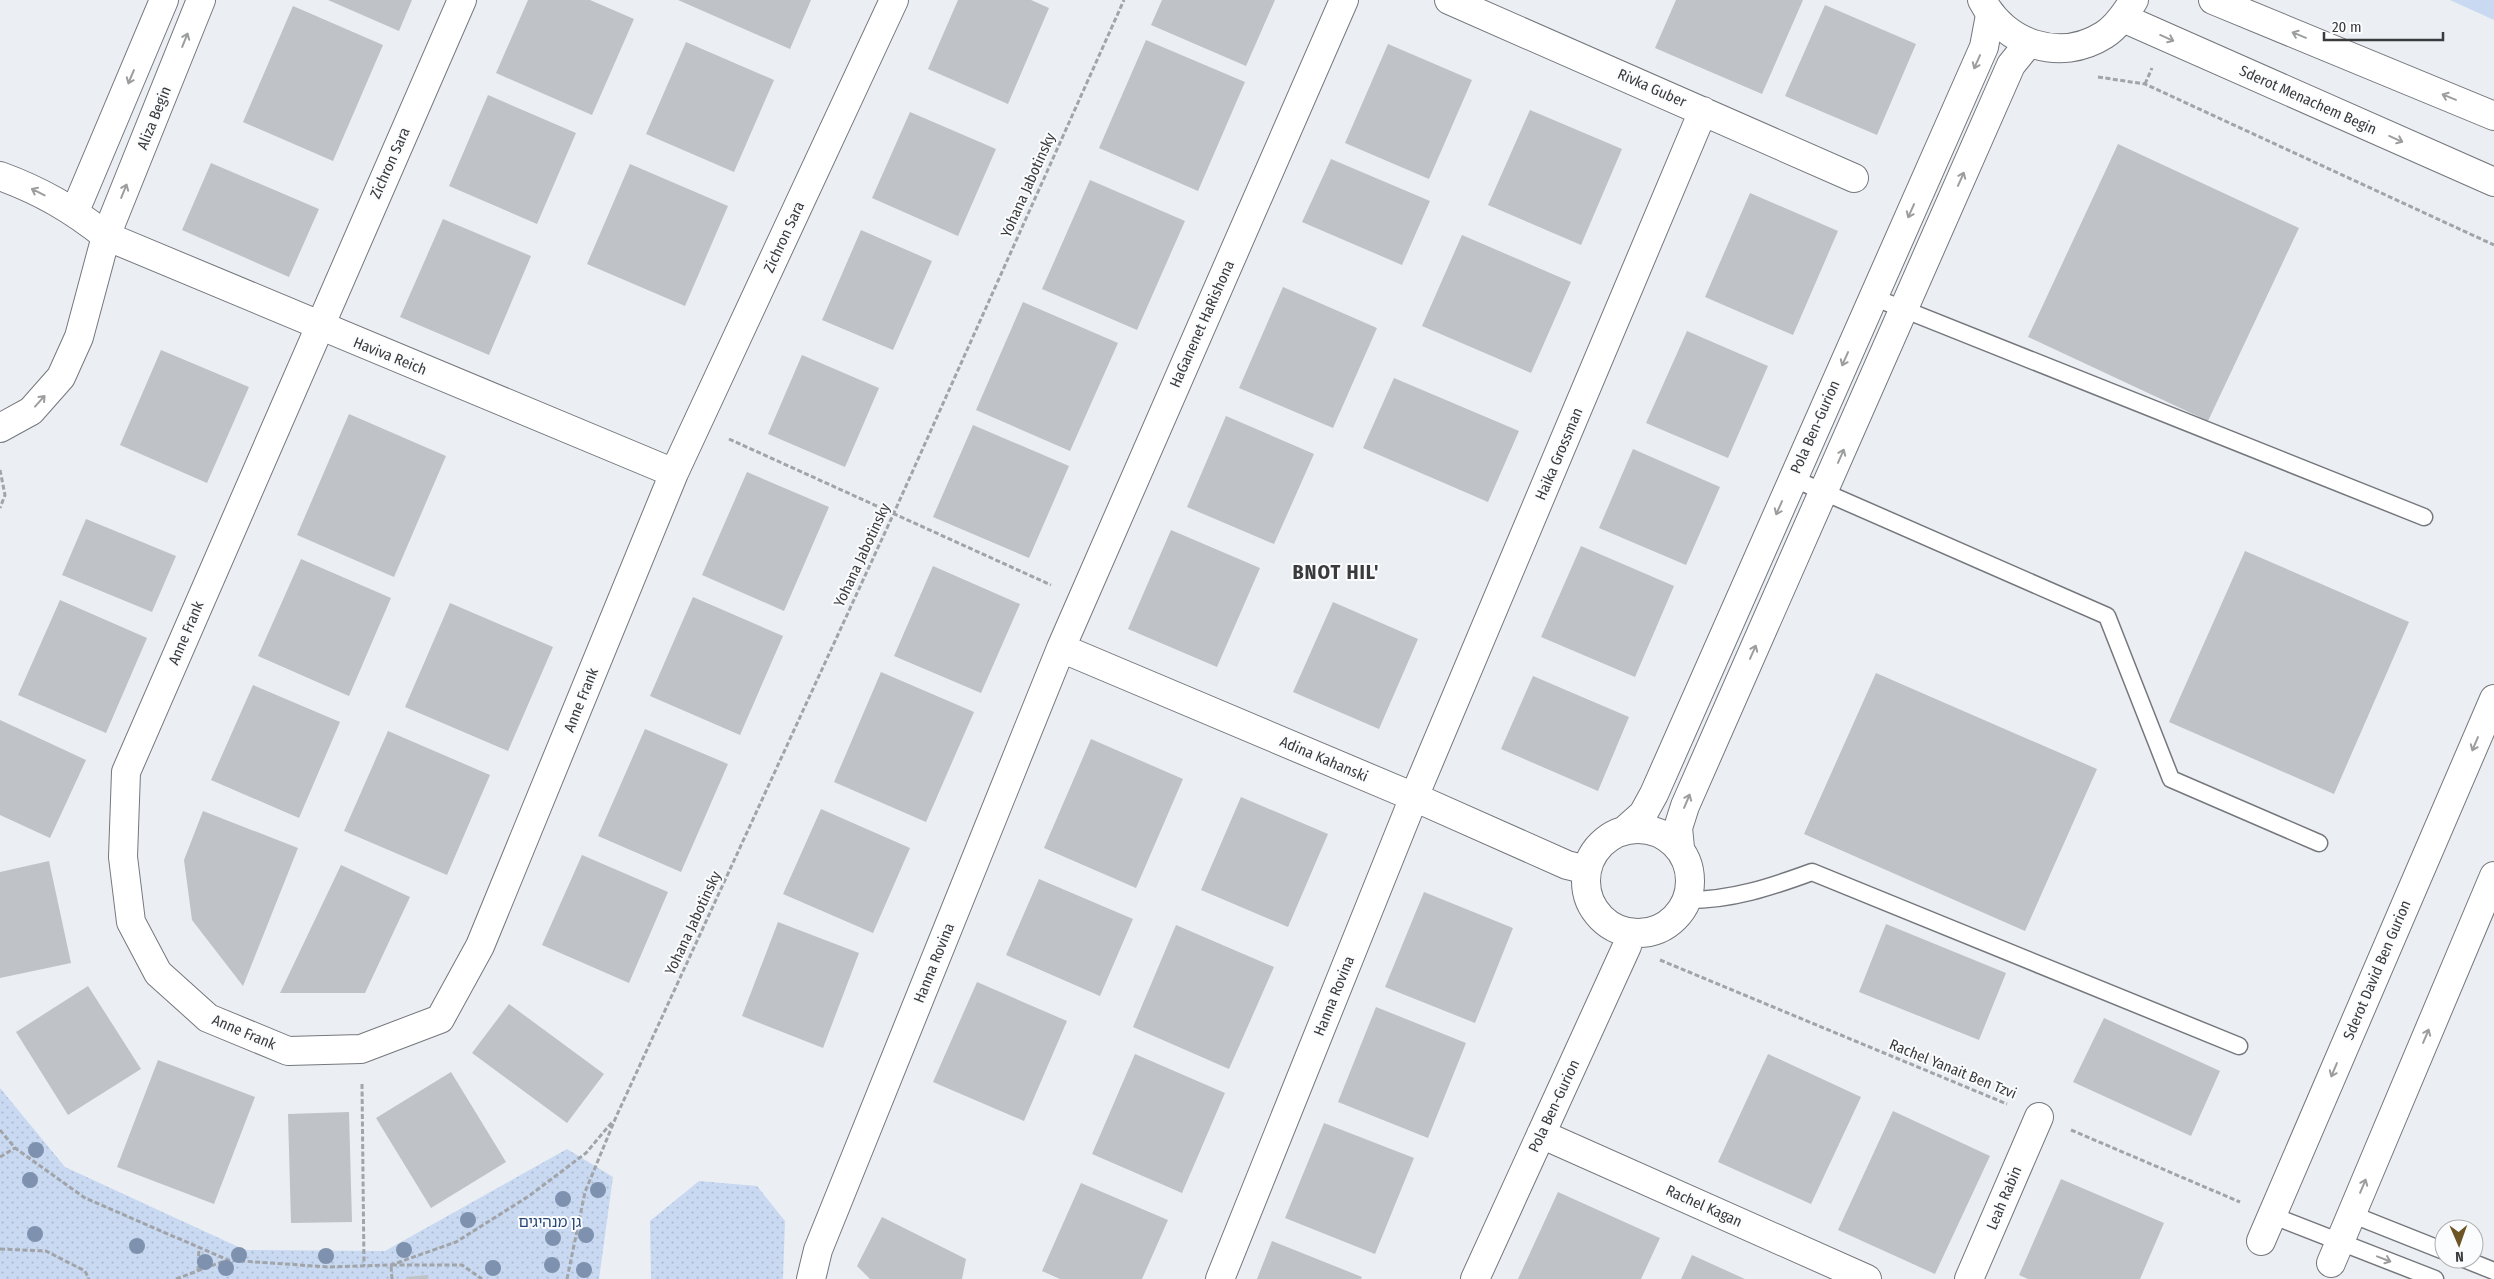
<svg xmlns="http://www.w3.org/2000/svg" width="2494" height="1279" font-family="'Fira Sans Condensed','Noto Sans Hebrew',sans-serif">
<defs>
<pattern id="park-dots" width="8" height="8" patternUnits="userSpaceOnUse" patternTransform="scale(1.25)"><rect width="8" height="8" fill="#c9d9f1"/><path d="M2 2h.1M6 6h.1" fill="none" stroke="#adbbd0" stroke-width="1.8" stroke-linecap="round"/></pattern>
</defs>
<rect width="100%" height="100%" fill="#ebeff4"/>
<path fill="#c9d9f1" d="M2450,0h44v20z"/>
<path fill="url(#park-dots)" d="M0,1088l65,79 180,83 140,1 182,-102 46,28 -14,102h-599z
M699,1181l58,5 28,35 -2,58h-132l-1,-58z"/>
<path fill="#bfc2c7" d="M328,0h84l-13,31z
M528,0h62l44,19 -42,96 -96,-42z
M678,0h133l-21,49z
M958,0h73l18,8 -41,96 -80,-35z
M1162,0h113l-29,66 -95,-41z
M1676,0h127l-41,94 -107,-46z
M1825,5l91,39 -39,91 -92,-39z
M293,6l90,39 -50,116 -90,-39z
M1146,40l99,42 -47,109 -99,-43z
M686,42l88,38 -40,92 -88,-38z
M1388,44l84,36 -43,99 -84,-36z
M488,95l88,38 -39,91 -88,-38z
M1530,110l92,39 -41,96 -93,-40z
M910,112l86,37 -38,87 -86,-38z
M2118,144l181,84 -91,193 -180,-84z
M1331,159l99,42 -28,64 -100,-43z
M211,163l108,46 -30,68 -107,-47z
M630,164l98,42 -43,100 -98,-42z
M1090,180l95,41 -48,109 -95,-41z
M1750,193l88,38 -45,104 -88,-38z
M443,219l88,37 -42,99 -89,-38z
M861,230l71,31 -39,89 -71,-30z
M1462,235l109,47 -40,91 -109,-47z
M1283,287l94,41 -44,100 -94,-40z
M1023,302l95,41 -48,108 -94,-41z
M1687,331l81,35 -40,92 -82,-35z
M161,350l88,37 -42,96 -87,-38z
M802,355l77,33 -34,79 -77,-33z
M1394,378l125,53 -31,71 -125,-54z
M349,414l97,42 -52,121 -97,-42z
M1226,416l88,38 -40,90 -87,-37z
M973,425l96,41 -40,92 -96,-41z
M1633,449l87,38 -34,78 -87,-37z
M747,472l82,35 -45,104 -82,-36z
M86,519l90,37 -24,56 -90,-37z
M1171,530l89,38 -43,99 -89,-38z
M1581,546l93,40 -39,91 -94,-40z
M2245,551l164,71 -75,172 -165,-72z
M301,559l90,39 -42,98 -91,-40z
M933,566l87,38 -39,89 -87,-37z
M693,597l90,39 -43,99 -90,-39z
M60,600l87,38 -41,95 -88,-38z
M1333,602l85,37 -39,90 -86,-37z
M450,603l103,44 -45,104 -103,-44z
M881,672l93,40 -48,110 -92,-40z
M1876,673l221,96 -72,162 -221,-97z
M1533,676l96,41 -31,74 -97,-42z
M253,685l87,37 -41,96 -88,-38z
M0,720l86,40 -36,78 -50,-23z
M645,729l83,35 -47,108 -83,-36z
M388,731l102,44 -43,100 -103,-44z
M1091,739l92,40 -47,109 -92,-40z
M1241,797l87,37 -40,93 -87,-37z
M821,809l89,39 -37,85 -90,-39z
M203,811l95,37 -55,138 -51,-66 -8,-60z
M582,855l86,37 -39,91 -87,-38z
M49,861l22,102 -71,15v-106z
M341,865l69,32 -45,96h-85z
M1039,879l94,40 -33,77 -94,-41z
M1424,892l89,36 -38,95 -90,-36z
M778,922l81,31 -36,95 -81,-32z
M1886,924l120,49 -27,67 -120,-48z
M1176,925l98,42 -45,102 -96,-42z
M977,982l90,39 -43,100 -91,-39z
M88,986l53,83 -73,46 -52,-83z
M509,1004l95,70 -37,49 -95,-70z
M1376,1007l90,36 -38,95 -90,-36z
M2104,1018l116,53 -29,65 -118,-54z
M1135,1054l90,39 -43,100 -90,-39z
M1768,1054l93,43 -50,107 -93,-42z
M158,1060l97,37 -41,107 -97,-37z
M451,1072l55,90 -75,46 -55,-90z
M1893,1111l97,45 -55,118 -97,-44z
M349,1112l3,110 -61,1 -3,-109z
M1324,1123l90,35 -39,96 -90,-36z
M2061,1179l103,44 -24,56h-112l-9,-4z
M1081,1183l87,37 -26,59h-82l-18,-8z
M1558,1192l102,46 -19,41h-123z
M882,1217l84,42 -4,20h-92l-13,-13z
M1272,1241l90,36 -1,2h-104z
M1692,1255l53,24h-64z
M428,1275v4h-22v-2z"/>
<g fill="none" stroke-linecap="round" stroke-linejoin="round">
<defs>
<path id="lane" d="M1873,297l551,220
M1792,478l315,138 64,163 148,64
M1688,900c44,0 83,-13 124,-28l427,174
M2351,1214l93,37
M2271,1215l164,64
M2464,1259l30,12"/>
<path id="street" d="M462,0l-336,772 -3,85 8,65 27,51 50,45 80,33 73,-2 79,-30 40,-73 194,-473 220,-473
M1449,0l405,178
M0,176c41,15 72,33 106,60l568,237
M75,211l89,-211
M0,428l31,-17 30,-34 18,-40 27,-101 95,-236
M1061,648l353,149 153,68 20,5
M1586 881a52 52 0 1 1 104 0a52 52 0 1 1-104 0Z
M1625,830l18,-16 11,-20 330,-747 6,-32
M1680,848l-2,-20 7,-22 326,-741 17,-21
M1541,1134l326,145
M2261,1241l233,-542
M2331,1263l163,-387
M811,1279l7,-29 243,-602 283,-648
M1220,1279l194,-482 289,-686
M1475,1279l152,-333 2,-13
M1969,1279l70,-162"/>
<path id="secondary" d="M1982,0c23,44 78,63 122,35 13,-8 22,-22 30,-35
M2213,0l281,116
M2123,18l371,164"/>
</defs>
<use href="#lane" stroke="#74777c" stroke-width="19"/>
<use href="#street" stroke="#74777c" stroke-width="30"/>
<use href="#secondary" stroke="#74777c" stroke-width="30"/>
<path stroke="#a1a4a8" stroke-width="3" stroke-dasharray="5 2.5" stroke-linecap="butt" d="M2098,77l47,7 349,161
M2145,84l7,-16
M729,439l322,146
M0,470l5,25 -5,13
M1660,960l347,144
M362,1084l2,182
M0,1130l15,18 70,50 143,62 100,7 63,-2 65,-23 73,-46 57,-43 27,-32
M2071,1130l169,72
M0,1157l15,-9
M0,1249l46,2 39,20 4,8
M198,1271l1,-24
M176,1279l51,-19
M392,1279l-1,-14h71l20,14
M567,1279l18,-87 31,-75 277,-602 231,-515"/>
<use href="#lane" stroke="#fff" stroke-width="16"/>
<use href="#street" stroke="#fff" stroke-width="28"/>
<use href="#secondary" stroke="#fff" stroke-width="28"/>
</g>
<g fill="#7e92af">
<circle cx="36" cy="1150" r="8"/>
<circle cx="30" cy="1180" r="8"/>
<circle cx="598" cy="1190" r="8"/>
<circle cx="563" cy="1199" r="8"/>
<circle cx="468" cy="1220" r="8"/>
<circle cx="35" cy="1234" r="8"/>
<circle cx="586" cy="1235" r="8"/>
<circle cx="553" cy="1238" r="8"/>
<circle cx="137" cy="1246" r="8"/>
<circle cx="404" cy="1250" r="8"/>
<circle cx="239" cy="1255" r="8"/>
<circle cx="326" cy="1256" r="8"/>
<circle cx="205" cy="1262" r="8"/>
<circle cx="552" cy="1265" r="8"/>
<circle cx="226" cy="1268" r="8"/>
<circle cx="493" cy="1268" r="8"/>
<circle cx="584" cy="1270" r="8"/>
</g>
<defs><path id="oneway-shaft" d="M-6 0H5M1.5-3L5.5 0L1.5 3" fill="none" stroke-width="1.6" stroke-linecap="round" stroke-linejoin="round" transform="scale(1.25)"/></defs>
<g stroke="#9c9d9e">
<use href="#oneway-shaft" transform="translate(2299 35) rotate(-158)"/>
<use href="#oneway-shaft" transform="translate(2167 38) rotate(24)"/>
<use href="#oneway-shaft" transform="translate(185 40) rotate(-68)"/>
<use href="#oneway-shaft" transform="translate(1977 62) rotate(114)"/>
<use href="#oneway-shaft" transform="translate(131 77) rotate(113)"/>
<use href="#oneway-shaft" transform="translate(2449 97) rotate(-158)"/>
<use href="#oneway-shaft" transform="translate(2396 139) rotate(24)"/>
<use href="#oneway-shaft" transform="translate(1961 179) rotate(-66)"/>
<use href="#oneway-shaft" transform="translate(124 191) rotate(-68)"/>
<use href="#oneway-shaft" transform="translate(38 192) rotate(-153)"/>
<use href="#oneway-shaft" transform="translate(1911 211) rotate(114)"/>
<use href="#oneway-shaft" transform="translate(1845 359) rotate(114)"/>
<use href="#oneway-shaft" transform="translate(40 401) rotate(-48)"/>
<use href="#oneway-shaft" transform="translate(1841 456) rotate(-66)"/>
<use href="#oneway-shaft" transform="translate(1779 508) rotate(114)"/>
<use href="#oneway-shaft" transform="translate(1753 652) rotate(-66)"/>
<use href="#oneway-shaft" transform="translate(2475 744) rotate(113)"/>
<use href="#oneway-shaft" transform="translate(1687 801) rotate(-67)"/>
<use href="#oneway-shaft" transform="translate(2426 1036) rotate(-67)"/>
<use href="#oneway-shaft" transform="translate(2334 1070) rotate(113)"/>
<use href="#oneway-shaft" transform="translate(2363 1186) rotate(-67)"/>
<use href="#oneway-shaft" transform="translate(2384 1259) rotate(21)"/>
</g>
<g text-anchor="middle" stroke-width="4" stroke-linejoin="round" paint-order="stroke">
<g font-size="15" fill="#3a3b3d" stroke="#fbfcfe">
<text transform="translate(1652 88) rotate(24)" y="5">Rivka Guber</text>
<text transform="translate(2308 100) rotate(24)" y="5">Sderot Menachem Begin</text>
<text transform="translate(154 118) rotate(-68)" y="5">Aliza Begin</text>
<text transform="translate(390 163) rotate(-66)" y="5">Zichron Sara</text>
<text transform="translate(1028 185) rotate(-66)" y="5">Yohana Jabotinsky</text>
<text transform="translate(784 237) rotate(-65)" y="5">Zichron Sara</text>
<text transform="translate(1202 324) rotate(-66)" y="5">HaGanenet HaRishona</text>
<text transform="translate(390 356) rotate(22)" y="5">Haviva Reich</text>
<text transform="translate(1815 427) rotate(-66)" y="5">Pola Ben-Gurion</text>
<text transform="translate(1559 454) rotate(-67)" y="5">Haika Grossman</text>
<text transform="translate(862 555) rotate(-65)" y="5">Yohana Jabotinsky</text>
<text transform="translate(186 633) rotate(-67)" y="5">Anne Frank</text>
<text transform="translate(581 700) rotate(-68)" y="5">Anne Frank</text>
<text transform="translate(1324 759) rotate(23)" y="5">Adina Kahanski</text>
<text transform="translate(693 923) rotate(-65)" y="5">Yohana Jabotinsky</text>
<text transform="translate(934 963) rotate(-68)" y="5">Hanna Rovina</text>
<text transform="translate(2377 970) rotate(-67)" y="5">Sderot David Ben Gurion</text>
<text transform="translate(1334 996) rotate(-68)" y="5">Hanna Rovina</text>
<text transform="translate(244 1032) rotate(23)" y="5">Anne Frank</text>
<text transform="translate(1953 1069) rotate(22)" y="5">Rachel Yanait Ben Tzvi</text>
<text transform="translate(1554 1106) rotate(-65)" y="5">Pola Ben-Gurion</text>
<text transform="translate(2004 1198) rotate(-67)" y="5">Leah Rabin</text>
<text transform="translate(1704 1206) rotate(24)" y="5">Rachel Kagan</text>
</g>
<g font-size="15" fill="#254676" stroke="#fbfcfe">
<text x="550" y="1227">גן מנהיגים</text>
</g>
<g font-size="20" font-weight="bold" letter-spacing="1" fill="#3a3b3d" stroke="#fbfcfe">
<text x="1336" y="579">BNOT HIL'</text>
</g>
</g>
<g transform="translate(2459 1244) rotate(178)"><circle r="24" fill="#fbfcfe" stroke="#aeafb1"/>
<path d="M0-4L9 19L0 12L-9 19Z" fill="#6d5425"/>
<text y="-8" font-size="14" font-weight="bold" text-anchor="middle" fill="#3a3b3d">N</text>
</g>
<path d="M2324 32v8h119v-8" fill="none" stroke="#3a3b3d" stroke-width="2.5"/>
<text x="2332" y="32" font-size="15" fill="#3a3b3d" stroke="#fbfcfe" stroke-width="4" paint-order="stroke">20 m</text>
</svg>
